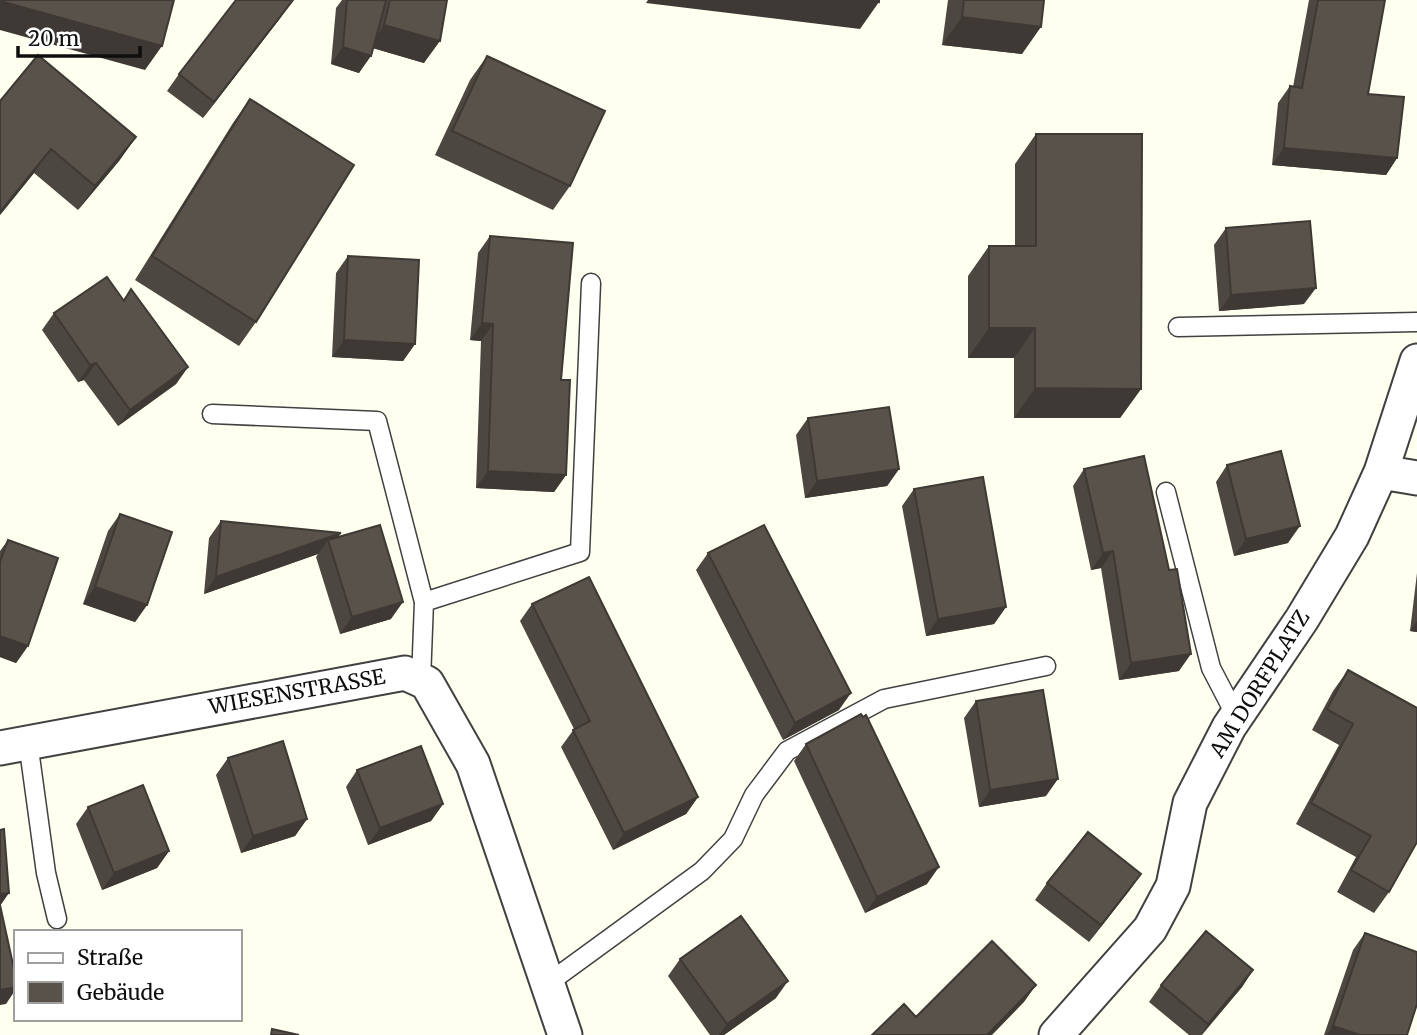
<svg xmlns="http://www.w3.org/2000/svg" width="1417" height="1035" font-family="Merriweather,serif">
<rect width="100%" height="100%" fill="#fffff0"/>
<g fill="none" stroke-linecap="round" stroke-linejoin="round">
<defs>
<path id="service" d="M1178,327l239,-5
M212,414l165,7 47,181
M1166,492l45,176 25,48
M421,680l3,-78 156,-50 11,-269
M28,742l18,131 11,46
M547,984l155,-113 31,-32 21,-44 33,-44 97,-52 162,-33"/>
<path id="minor" d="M1417,361l-36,111 36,6
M0,748l405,-75 22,10 46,81 92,271
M1056,1035l94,-106 23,-43 17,-83 39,-76 73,-108 50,-83 29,-64"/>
</defs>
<use href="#service" stroke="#414141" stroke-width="21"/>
<use href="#minor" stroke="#414141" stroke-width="37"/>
<use href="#service" stroke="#fff" stroke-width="18"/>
<use href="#minor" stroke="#fff" stroke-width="33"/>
</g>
<path fill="#4c4740" d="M342,0h105l-23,63 -51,-15 -14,25 -28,-9 5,-56z
M948,0h96l-22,54 -80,-9z
M1309,0h76l-17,94 29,64 -11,17 -114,-10 6,-62 12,-17 3,1z
M281,17l-78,101 -36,-27 12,-17z
M487,56l83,130 -17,24 -118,-55 35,-75z
M250,99l6,223 -17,24 -104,-66 98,-157z
M0,101l136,36 -17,24 -41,49 -44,-37 -34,42z
M1036,134l105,255 -21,29h-106v-60h-46v-82l21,-30h26v-82z
M1226,228l78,76 -85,7 -5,-66z
M490,236l71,144 5,95 -12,17 -78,-4 5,-147 -11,-1 8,-87z
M348,256l67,88 -12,17 -71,-4 4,-84z
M131,289l57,78 -12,17 -58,42 -34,-46 -6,2 -36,-52 12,-17 69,-13z
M808,418l91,51 -12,17 -82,12 -9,-63z
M1227,465l61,78 -54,13 -18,-74z
M1084,469l95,202 -60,9 -18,-112 -10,2 -18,-84z
M914,489l92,118 -12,17 -68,12 -24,-130z
M120,514l27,91 -12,17 -52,-18 25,-73z
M221,521l117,16 53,82 -51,15 -24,-77 2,-3 -114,40 5,-56z
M8,540l20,106 -12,17 -16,-6v-106z
M708,553l131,157 -56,30 -87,-170z
M1417,573v59l-7,-1z
M532,604l166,193 -12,17 -73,36 -52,-103 13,-18 -54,-108z
M1348,670l41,222 -15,21 -37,-21 19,-35 -60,-33 43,-79 -27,-15 21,-39z
M976,701l70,95 -67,11 -15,-89z
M806,744l121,140 -62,29 -71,-152z
M228,758l79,61 -12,17 -54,17 -25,-78z
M357,770l86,34 -12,17 -63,24 -22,-58z
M88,807l81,44 -12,17 -55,22 -26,-66z
M1141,874l-12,17 -40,51 -54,-42 12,-17z
M1365,933l42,102h-83l29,-85z
M680,959l96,39 -52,37h-14l-42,-59z
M1253,970l-11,17 -40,48h-13l-40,-33 12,-17z"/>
<path fill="#3e3934" d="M293,0l-12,17 -78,101 11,-16z
M648,0h215l16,2 -19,27 -214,-26z
M0,1l162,45 -17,24 -145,-40z
M962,17l79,10 -19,27 -80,-9z
M384,25l56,16 -16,22 -55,-16z
M343,47l28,9 -12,17 -28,-9z
M136,137l-17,24 -41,49 17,-24z
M1284,148l113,10 -11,17 -114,-10z
M51,149l-17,24 -34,42v-3z
M1316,288l-12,16 -85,7 12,-16z
M482,323l11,1 -12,17 -11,-1z
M989,328h46l-21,30h-46z
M344,340l71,4 -12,17 -71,-4z
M96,363l-12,17 -6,2 12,-17z
M188,367l-12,17 -58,42 12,-16z
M1035,388l106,1 -21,29h-106z
M899,469l-12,17 -82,12 12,-17z
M488,471l78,4 -12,17 -78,-4z
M1300,526l-12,17 -54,13 12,-17z
M341,533l-10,15 -3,-8 -10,14 -114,40 12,-17z
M1113,551l-12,17 -10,2 12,-17z
M95,587l52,18 -12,17 -52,-18z
M403,602l-12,17 -51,15 12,-17z
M1006,607l-12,17 -68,12 12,-17z
M1417,621v11l-7,-1z
M0,636l28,10 -12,17 -16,-6z
M1191,654l-12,17 -60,9 12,-17z
M851,693l-12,17 -56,30 12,-17z
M1058,779l-12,17 -67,11 11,-17z
M698,797l-12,17 -73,36 11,-17z
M443,804l-12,17 -63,24 12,-17z
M307,819l-12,17 -54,17 12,-17z
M169,851l-12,17 -55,22 12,-17z
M939,867l-12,17 -62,29 12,-16z
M1141,874l-12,17 -40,51 12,-17z
M9,893l-9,13v-12z
M1253,970l-11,17 -41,48 7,-11z
M788,981l-12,17 -52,37h-5l8,-11z
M1036,985l-12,17 -32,33h-5z
M16,987v2l-10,15 -6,1v-15z
M1333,1026l27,9h-33z"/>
<path fill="#58524a" stroke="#3e3934" stroke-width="2" d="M0,0h174l-12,46 -162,-45z
M236,0h57l-79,102 -35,-28z
M347,0h35l4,1 -15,55 -28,-9z
M390,0h57l-7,41 -56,-16z
M863,0h16v2z
M964,0h80l-3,27 -79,-10z
M1318,0h67l-17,94 36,3 -7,61 -113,-10 6,-62 12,2z
M38,55l98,82 -41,49 -44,-37 -51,63v-111z
M487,56l118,55 -35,75 -118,-55z
M250,99l104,66 -98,157 -104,-66z
M1036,134h106l-1,255 -106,-1v-60h-46v-82h47z
M1310,221l6,67 -85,7 -5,-67z
M490,236l83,7 -12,137h9l-4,95 -78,-4 5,-147 -11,-1z
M348,256l71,4 -4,84 -71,-4z
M107,277l17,24 7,-12 57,78 -58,43 -34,-47 -6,2 -36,-52z
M889,407l10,62 -82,12 -9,-63z
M1281,451l19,75 -54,13 -19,-74z
M1144,456l25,114 8,-1 14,85 -60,9 -18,-112 -10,2 -19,-84z
M983,477l23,130 -68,12 -24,-130z
M120,514l52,18 -25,73 -52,-18z
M221,521l120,12 -125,44z
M380,525l23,77 -51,15 -24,-77z
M764,525l87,168 -56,30 -87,-170z
M8,540l50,18 -30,88 -28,-10v-74z
M589,577l109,220 -74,36 -51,-103 17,-9 -58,-117z
M1348,670l69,38v134l-28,50 -38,-22 20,-34 -60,-33 42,-79 -26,-15z
M1043,690l15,89 -68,11 -14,-89z
M861,714l2,3 3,-2 73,152 -62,30 -71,-153z
M283,741l24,78 -54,17 -25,-78z
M421,746l22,58 -63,24 -23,-58z
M143,785l26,66 -55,22 -26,-66z
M4,829l5,64 -9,1v-64z
M1088,832l53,42 -40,51 -54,-42z
M0,905l16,73v9l-16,3z
M741,916l47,65 -61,43 -47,-65z
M1206,931l47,39 -45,54 -47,-39z
M1365,933l52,19v52l-10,31h-47l-27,-9z
M992,941l44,44 -49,50h-115l32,-31 12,13z
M272,1029l27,6h-28z"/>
<g text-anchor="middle" stroke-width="7" stroke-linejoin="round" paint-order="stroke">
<g font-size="21" fill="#0e0e0e" stroke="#fff">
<text transform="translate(1260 684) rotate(-58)" y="7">AM DORFPLATZ</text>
<text transform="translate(297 692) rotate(-10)" y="7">WIESENSTRASSE</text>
</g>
</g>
<rect x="14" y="930" width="228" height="91" fill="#ffffff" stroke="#9f9f9f" stroke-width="2"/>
<rect x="28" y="953" width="35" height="10" fill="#ffffff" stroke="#9f9f9f" stroke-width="2"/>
<text x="77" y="965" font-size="21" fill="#0e0e0e">Straße</text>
<rect x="28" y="982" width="35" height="21" fill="#58524a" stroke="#9f9f9f" stroke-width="2"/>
<text x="77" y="1000" font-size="21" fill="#0e0e0e">Gebäude</text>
<path d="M18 46v10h122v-10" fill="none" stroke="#0e0e0e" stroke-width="3.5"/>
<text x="28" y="46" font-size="21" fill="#0e0e0e" stroke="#ffffff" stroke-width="5" paint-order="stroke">20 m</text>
</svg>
